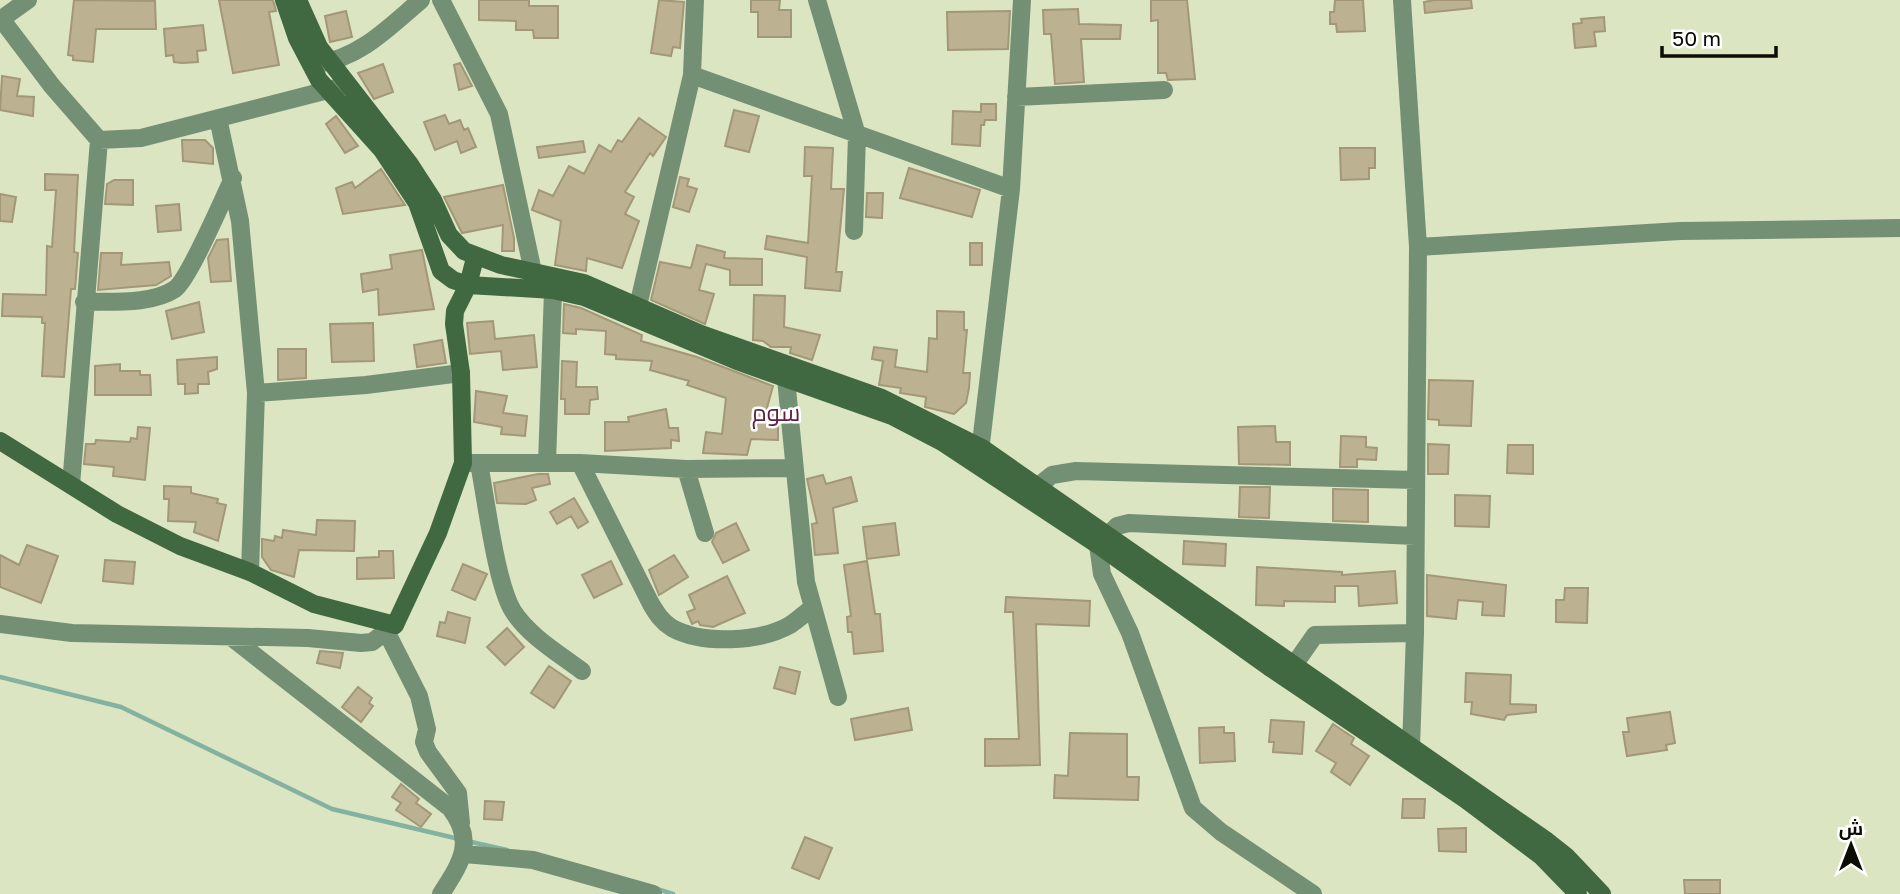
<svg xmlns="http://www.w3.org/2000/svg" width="1900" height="894" font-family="'Golos Text',Cairo,sans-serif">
<rect width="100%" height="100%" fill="#dce5c2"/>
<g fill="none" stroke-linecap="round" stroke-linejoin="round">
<path stroke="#84b2a1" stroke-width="4.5" d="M0,677l121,30 211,102 127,30
M467,841l40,9
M657,889l16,5"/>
</g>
<path fill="#bcb291" stroke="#a29877" stroke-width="2" d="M74,0l81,1 1,28h-60l-3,33 -20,-2v-4l-5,-1z
M219,0h54l3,11 -7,1 10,53 -46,8z
M479,0h50v6h29v32h-24l-1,-8h-17v-9l-37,-1z
M659,0l25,2 -4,46 -7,-1 -2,9 -20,-3z
M751,0h29l-1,10h12v27h-33v-25h-7z
M1151,0h36l8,79 -27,1 -2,-7h-8v-53l-7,1z
M1335,0h28l2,31 -28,1 -1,-8h-6v-12h4z
M1434,0h37l1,8 -47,5 -1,-11z
M1078,9l1,15 42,1 -1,14h-39l3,43 -29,2 -4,-50h-7l-1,-24z
M346,11l6,26 -22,5 -5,-26z
M1010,11l-2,38 -60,1 -1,-38z
M1604,17l1,14 -11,1 2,14 -21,2 -2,-24 9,-1 -1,-4z
M203,25l3,25 -9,1 1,11 -16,1 -8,-1 -1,-7 -7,1 -2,-27z
M460,63l12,23 -13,4 -5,-25z
M383,64l10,28 -19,7 -16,-26z
M2,76l18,3 -3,17 17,1 -1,19 -33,-6z
M981,104h15v16h-11l-1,5h-3l-1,21 -28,-2 1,-33 28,1z
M734,110l25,6 -10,36 -24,-6z
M445,115l4,9 11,-4 4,10 4,-2 8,19 -15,6 -4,-12 -22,9 -11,-28z
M336,116l22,30 -13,7 -19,-29z
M639,118l27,19 -13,19 -3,-3 -25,39 9,5 -9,17 14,7 -17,47 -35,-10 -1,13 -31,-6 6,-44 -29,-11 7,-20 14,6 16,-30 15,8 15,-29 12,7 7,-12 4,2z
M182,140h23l8,8v16l-30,-3z
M583,141l2,11 -46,6 -2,-11z
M805,147l28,1 -2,41h13l-8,83h6l-2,19 -35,-3 2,-31 -42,-8 2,-13 41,7 4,-67h-8z
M1340,148h35v20h-6v11l-28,1z
M909,168l71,22 -8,27 -72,-19z
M381,169l24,36 -62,9 -7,-26 16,-6 3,6z
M45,174l33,1 -4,77 4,1 -3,36h-4l-7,88 -22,-1 3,-53h-3v-6l-40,-1 1,-22 43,1 1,-49 5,1 4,-57h-11z
M680,177l9,2 -2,7 10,3 -8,23 -16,-5z
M114,180h19v25l-28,-1 2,-20z
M503,185l11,53v13h-12l1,-26 -41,8 -18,-36z
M867,193h16l-1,25 -16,-1z
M0,194l16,3 -4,25 -12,-1z
M179,204l2,26 -23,2 -2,-26z
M228,239l3,42 -20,1 -3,-24 9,-18z
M970,243h12v22h-12z
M697,245l28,7 -1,6 38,1v26h-32v-15l-24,-6 -7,26 15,4 -9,30 -54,-24 9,-38 31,6z
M422,250l12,59 -55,6 -1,-26 -15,3 -2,-18 31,-5 -2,-14z
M101,253h21l-1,12 48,-3 2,14 -15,9 -58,5z
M754,295l31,1 -1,31 36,8 -8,25 -22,-7 1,-6h-20l-8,-6 -10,-1z
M199,302l5,30 -32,7 -6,-28z
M564,304l17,4 61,27 -1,6 56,16 76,29 -8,29h13v25l-27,-1 -4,16 -44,-2 3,-21 16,2 4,-36 -39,-13 2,-4 -39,-11 2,-9 -36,-2v-4l-11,-1 1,-23 -30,-2v5l-13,-1z
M937,311l27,1v18h3l-4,43h7l-1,15 -3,15 -12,11 -29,-7 1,-10 -26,-4 1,-5 -22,-3 4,-24 -11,-2 2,-12 23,3 -2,17 32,5 2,-34 8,1z
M493,321l2,18 39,-4 3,32 -34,3 -2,-19 -31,3 -3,-31z
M373,323l1,38 -42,1 -2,-38z
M442,340l4,23 -29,4 -3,-22z
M278,349h28v29l-28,2z
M217,357v12l-9,3 1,12h-11v9l-13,1v-10h-7l-1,-24z
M562,361l15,1 -1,25h21l1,12 -8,1 -1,14h-24v-15h-4z
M120,364v7h20v4h10l1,20h-56v-29z
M1429,380l44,1 -2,45 -32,-1v-5l-11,-1z
M476,391l31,5 -4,17 24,3 -2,20 -24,-2 1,-7 -28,-5z
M666,409l3,19h9l1,13 -8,-1v8l-66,3v-29h24l-1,-5z
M1275,426l1,16h14v23l-51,-1 -1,-37z
M138,427l12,1 -5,52 -32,-4 1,-9 -30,-3 2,-20h9l1,-4 34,2 1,-4 6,1z
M1341,436l25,1v10l11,1 -1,12 -19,-1v8h-17z
M1428,444l21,1 -1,29h-20z
M1508,445h25v29l-26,-1z
M538,474h10l2,10 -18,4 4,12 -10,4 -29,-1 -3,-20z
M823,475l3,9 25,-7 6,24 -24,7 5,45 -23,2 -3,-31 5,-1 -10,-44z
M164,486l27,1v6l27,6 -1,4 9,2 -8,36 -24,-9 2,-10 -28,-1 1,-22h-5z
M1240,487h30l-1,31 -30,-1z
M1333,489l35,1v32l-35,-1z
M1455,495l35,1 -1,31 -34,-1z
M574,498l14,24 -10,6 -7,-12 -14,8 -7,-12z
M317,520l38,1 -1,30 -55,-1 -5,27 -23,-7 -9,-13v-18l12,2 1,-5 7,2 1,-8 33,5z
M736,523l13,27 -26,13 -11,-21 4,-9z
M895,523l4,32 -32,4 -4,-32z
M1184,541l42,3 -1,22 -42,-2z
M27,545l31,11 -17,47 -41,-16v-32l19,10z
M379,551h14l1,27 -37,1v-21l22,-1z
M674,555l14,22 -29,18 -10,-25z
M105,560l30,2 -2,22 -30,-3z
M611,561l11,23 -28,14 -12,-23z
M867,561l8,53h5l3,37 -29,3 -2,-22h-4l-1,-15 4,-1 -7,-51z
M463,564l24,10 -12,26 -23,-10z
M1257,567l85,5v3l53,-4 2,32 -38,3 -1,-20h-23v16l-51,-1v5l-28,-1z
M1427,575l79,10 -2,31 -22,-1 1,-13 -25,-2 -2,19 -29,-3z
M727,576l18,37 -32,14 -13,-2 -2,-4 -6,3 -5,-12 8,-3 -6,-14z
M1565,588h23l-1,35 -31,-1v-22h8z
M1006,597l84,4 -1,25 -53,-2 4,141 -55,1v-27h34l-6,-127h-8z
M448,612l22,6 -5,25 -28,-7 3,-14 5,1z
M507,628l17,19 -19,18 -18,-18z
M320,651l23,2 -3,15 -23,-5z
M549,666l22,15 -17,27 -23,-15z
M780,667l20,5 -5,22 -21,-6z
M1466,673l45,2 -1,29 26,1v7l-29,3 -3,5 -33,-6 1,-12h-7z
M358,687l14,11 -3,5 4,3 -12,16 -19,-15z
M908,708l4,22 -57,10 -4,-21z
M1670,712l5,31 -9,2 1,5 -40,6 -4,-24h6l-2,-14z
M1271,720l33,2 -2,32 -29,-2 1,-10h-5z
M1333,724l21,14 -3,6 18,12 -19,29 -19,-13 5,-9 -20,-12z
M1224,727v6h10l1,28 -35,2 -1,-35z
M1070,733l57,1v43h12l-1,23 -84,-2 1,-23 13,1z
M401,784l18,15 -3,4 15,11 -10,13 -25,-17 5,-7 -9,-6z
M1403,799h22l-1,19h-22z
M485,801l19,1 -2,18 -18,-1z
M1466,828v24l-27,-1 -1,-22z
M805,837l27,11 -13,31 -27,-11z
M1684,880h36v14h-35z"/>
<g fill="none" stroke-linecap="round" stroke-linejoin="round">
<path stroke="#749074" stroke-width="18" d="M441,0l58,114 34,158
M817,0l40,135 -3,96
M1402,0l16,247 -3,386 -4,114
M0,20l28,-20
M2,20l50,66 47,54 42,-2 199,-51
M317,64c43,-6 72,-37 104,-64
M692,75l319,114
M1016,97l148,-7
M218,118l22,103 16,172 -6,179
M1418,247l262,-16 220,-3
M84,302c27,-1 67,3 91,-13 14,-10 48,-90 58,-111
M638,306l54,-231 3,-75
M786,379l20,203 32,115
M256,393l110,-8 95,-12
M979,460l32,-271 11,-189
M463,463h117l106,6 107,-1
M547,463l6,-173
M580,463l71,141c6,10 11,18 21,24 31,17 88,14 118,-3 8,-5 15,-12 22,-17
M479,464c7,34 17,120 34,147 16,25 45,42 69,60
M686,469l19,64
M71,485l28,-345
M1037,487l15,-12 24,-4 340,9
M0,624l72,9 236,5 53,5 11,-1 23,-17
M387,633l32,63 8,33 -3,13 4,10 30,41 3,30
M231,637l219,171c26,33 11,55 -9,86
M1294,665l21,-30 100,-2
M464,854l69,6 120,34
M1313,894l-92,-62 -28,-24 -63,-175 -28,-59 -4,-29 19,-19 12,-3 286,13"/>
<path stroke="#406941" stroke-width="18" d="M284,0l13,38 22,42 63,70 35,53 24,68 12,9 15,5 85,5 31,7 153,64 155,55 50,26 156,103 171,122 196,132 76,57 37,38
M298,0l21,47 90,116 24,37 16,35 15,16 37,14 83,18 117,51 181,64 100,50 565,393 19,15 36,38
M0,441l117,73 63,32 70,26 64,32 81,21 43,-92 25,-70 -2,-90 -7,-49 1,-13 13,-26 7,-27"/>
</g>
<g text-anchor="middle" stroke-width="5" stroke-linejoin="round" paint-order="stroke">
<g font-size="24" fill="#5d1e3f" stroke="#fff">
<text x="776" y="421">سوم</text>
</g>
</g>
<g transform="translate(1851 845)" stroke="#ffffff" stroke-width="5" paint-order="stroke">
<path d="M0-5L12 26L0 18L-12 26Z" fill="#0b0d03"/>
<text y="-10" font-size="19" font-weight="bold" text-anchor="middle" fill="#0b0d03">ش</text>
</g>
<path d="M1662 46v10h114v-10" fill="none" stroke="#0b0d03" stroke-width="3.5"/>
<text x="1672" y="46" font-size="21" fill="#0b0d03" stroke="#ffffff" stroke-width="5" paint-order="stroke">50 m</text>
</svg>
